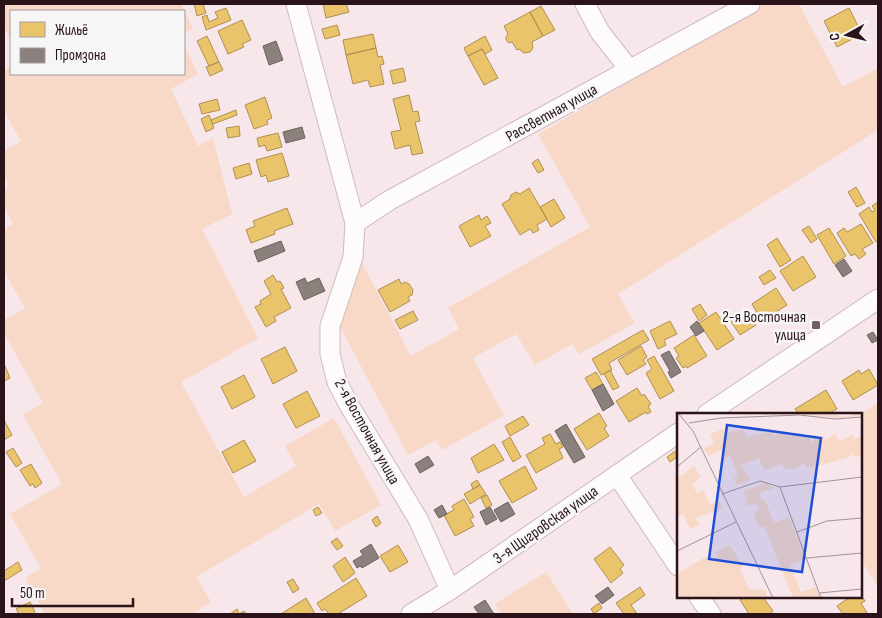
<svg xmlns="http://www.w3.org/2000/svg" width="882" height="618" font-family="'Sofia Sans Condensed',sans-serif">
<rect width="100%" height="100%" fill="#f7e6ea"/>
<path fill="#f8d9c8" d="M4,4h177l12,24 -9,5v-22h-173l-1,28 -6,-12z
M765,4h34l44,83 35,-19v62l-260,164 17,29 -56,31 -7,-10 -37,21 -19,-31 -43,24 31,58 -62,34 -6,-10 -28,15 -69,-130 22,-64 50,95 48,-27 -11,-21 142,-81 -52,-93z
M184,46l14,28 -27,15 27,57 15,-8 19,76 -30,15 56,109 -77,44 63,115 52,-31 -11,-20 49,-28 47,87 -46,26 -16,-27 -123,73 15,25 -18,12h-148l-20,-36 16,-10 -31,-54 52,-30 -39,-69 20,-12 -39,-70v-13l21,-12 -21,-37v-41l9,-6 -9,-17v-18l5,-4 -5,-9v-25l17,-10 -17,-30v-40l7,-4v7h173z
M878,403v184l-17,-27 -1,-146z
M546,572l27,42h-71l-7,-10z"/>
<path fill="#e9c46a" stroke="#b08f52" d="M194,4h9l3,9 -9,3z
M323,4h23l3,8 -23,6z
M541,6l14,24 -12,6 -13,-24z
M226,8l5,12 -25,10 -4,-13 5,-2 2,7 9,-4 -3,-6z
M849,8l13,26 -25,13 -13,-26z
M530,12l13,24 -11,6 1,6 -3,4 -6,1 -5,-4 -2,1 -5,-8 -3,1 -3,-3v-3l2,-3 -4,-8z
M242,20l9,20 -9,4 2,3 -16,7 -10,-23z
M337,25l3,10 -15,4 -3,-10z
M373,34l3,14 -30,7 -3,-15z
M207,36l12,26 -10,4 -12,-25z
M485,36l7,14 -7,4 -3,-5 -14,7 -4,-8z
M376,48l2,9 4,-1 2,8 -4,1 4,19 -14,3 -2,-7 -15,4 -7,-29z
M482,49l16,29 -14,7 -16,-29z
M219,62l4,8 -13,6 -4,-9z
M403,68l3,13 -13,3 -3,-13z
M409,95l4,17 5,-1 2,10 -5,1 8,31 -11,2 -2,-10 -15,4 -4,-17 10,-2 -8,-31z
M265,97l7,21 -5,2 1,4 -14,5 -9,-24z
M217,99l3,11 -18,4 -3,-10z
M236,110l1,5 -24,9 -2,-4z
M209,115l5,13 -8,4 -5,-13z
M239,126l1,10 -12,2 -2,-10z
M278,133l4,14 -15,4 -2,-6 -6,2 -2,-9z
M282,153l7,23 -21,6 -2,-7 -5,2 -5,-17z
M538,159l6,11 -6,3 -6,-10z
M249,163l3,11 -16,5 -3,-11z
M856,187l9,16 -8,4 -9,-15z
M529,188l18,31 -10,6 2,5 -6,3 -3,-4 -10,6 -18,-31 8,-5 1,-4 5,-3 4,2z
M554,199l11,19 -14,9 -11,-20z
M878,202v38l-2,2 -17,-28 10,-7 3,5 3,-2 -3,-4z
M287,208l6,16 -19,7 1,3 -24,9 -5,-13 9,-4 -2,-5z
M479,215l2,5 6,-4 4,7 -6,3 6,10 -21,11 -11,-21z
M861,224l12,19 -11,6 4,5 -7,5 -4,-5 -4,2 -14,-23 7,-5 3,4z
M809,226l8,13 -6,4 -9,-13z
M829,228l17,28 -12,8 -17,-29z
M777,238l14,22 -11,7 -13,-22z
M803,256l13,21 -23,14 -13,-20z
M770,270l6,8 -12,7 -5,-8z
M273,275l4,7 3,-1 4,7 -3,1 10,19 -17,9 2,4 -10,6 -11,-20 6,-3 -1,-3 11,-7 -7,-13z
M399,279l2,5 4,-2 4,2 4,6 -1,5 -4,2 2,4 -20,11 -12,-22z
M776,288l11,17 -25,16 -10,-17z
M700,304l7,11 -8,6 -7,-12z
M746,310l10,15 -16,10 -10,-15z
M413,311l5,9 -18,9 -5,-9z
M716,312l18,27 -17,11 -18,-27z
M670,321l7,13 -13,6 2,5 -8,4 -8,-18z
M643,330l6,10 -40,23 3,7 -11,5 -9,-16z
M694,335l13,21 -20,12 -1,-2 -3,2 -7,-10 3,-2 -5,-8z
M641,346l6,11 -4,3 3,4 -19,11 -9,-15z
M285,347l12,24 -24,13 -12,-25z
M654,356l20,35 -14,8 -14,-26 6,-4 -5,-9z
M4,364l6,14 -6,3z
M869,369l9,16 -25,15 -11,-19 17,-11 2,4z
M610,370l9,17 -6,3 -9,-16z
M596,372l7,12 -11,6 -7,-12z
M244,375l11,22 -23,12 -11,-22z
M637,388l5,8 2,-2 7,10 -3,2 3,6 -4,2 -1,-2 -17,10 -13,-21z
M826,390l11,19 -9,5h-23l-2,-2 -4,2 -4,-5z
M307,391l13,25 -24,12 -13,-24z
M599,413l8,13 -3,2 5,8 -22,14 -13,-21z
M523,416l6,9 -19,11 -5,-10z
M4,420l8,15 -8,5z
M550,434l6,10 4,-2 3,5 -4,2 4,9 -27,15 -10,-18 19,-11 -3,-6z
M510,437l11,20 -8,5 -11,-20z
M244,440l12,21 -23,12 -11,-21z
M494,444l10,16 -26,13 -7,-15z
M13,448l9,15 -6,4 -10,-15z
M677,450l1,6 -8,6 -3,-5z
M31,464l11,19 -7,5 -2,-4 -3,2 -10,-16z
M525,466l12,23 -25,14 -13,-22z
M477,480l3,5 -7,4 -2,-5z
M480,485l6,9 -16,10 -6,-10z
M487,495l5,10 -6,3 -5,-10z
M464,499l10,18 -4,2 4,7 -19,10 -11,-21 10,-5 -2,-4z
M318,507l4,6 -6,3 -3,-6z
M377,516l4,7 -5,4 -4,-7z
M337,538l6,8 -6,4 -6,-8z
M398,545l10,17 -18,10 -10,-16z
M610,547l14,18 -4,4 3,4 -12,10 -17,-24z
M345,557l10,16 -12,9 -10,-16z
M18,562l4,8 -18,11v-10z
M356,578l11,18 -29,18h-9l-4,-5 -3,2 -5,-8z
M293,579l6,10 -6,4 -6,-11z
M640,587l5,8 -14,10 6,9h-13l-8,-11z
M861,595l4,6 -4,2 6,10 -2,1h-22l-6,-8 13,-9h11z
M745,597h18l10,14 -4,3h-20l-9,-14z
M306,598l9,16h-34z
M30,602l5,10 -3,2h-13l-3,-5z
M599,603l3,5 -8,6 -3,-5z
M237,609l2,5 5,-3 2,3h-16z"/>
<path fill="#8a817c" stroke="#6e605f" d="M276,41l7,19 -14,5 -6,-19z
M302,127l3,11 -19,5 -3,-11z
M281,241l4,10 -27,11 -4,-11z
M844,259l8,12 -9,6 -8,-12z
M305,278l2,5 12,-5 6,13 -21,9 -8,-18z
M697,321l7,10 -8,5 -6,-9z
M873,332l5,8 -6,3 -5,-8z
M669,351l12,21 -10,6 -3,-6 2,-1 -9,-16z
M603,384l11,20 -11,7 -11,-21z
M566,424l19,33 -11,6 -19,-32z
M428,456l6,9 -14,8 -5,-9z
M508,502l7,12 -14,8 -7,-12z
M442,505l5,9 -8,4 -5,-8z
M490,507l7,12 -11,6 -6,-13z
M371,544l8,14 -17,10 -2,-2 -3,2 -4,-7 10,-6 -3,-4z
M608,587l6,8 -12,9 -7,-8z
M485,600l9,14h-15l-5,-7z"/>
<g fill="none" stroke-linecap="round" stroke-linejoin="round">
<defs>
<path id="minor" d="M296,4l59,219 -2,34 -23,69v28l7,28 12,23 69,114 32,71
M585,4l15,28 29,37
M355,223l35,-23 360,-196
M707,414l171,-115
M617,475l61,91
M699,597l12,17
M411,614l39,-24 228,-157"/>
</defs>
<use href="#minor" stroke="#cebabf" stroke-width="21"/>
<use href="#minor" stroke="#fefbfc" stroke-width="19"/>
</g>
<rect fill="#725d63" stroke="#f6f6f6" stroke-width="2" x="811" y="320" width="10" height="10" rx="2.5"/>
<g text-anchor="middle" stroke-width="5" stroke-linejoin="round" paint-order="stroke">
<g font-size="16" fill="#2b131a" stroke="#f6f6f6">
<text transform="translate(551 112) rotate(-29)" y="6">Рассветная улица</text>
<text transform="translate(368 431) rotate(61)" y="6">2-я Восточная улица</text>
<text transform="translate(545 524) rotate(-35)" y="6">3-я Щигровская улица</text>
</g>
<g font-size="16" fill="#2b131a" stroke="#f6f6f6" text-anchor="end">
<text x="806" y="322">2-я Восточная<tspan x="806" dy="18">улица</tspan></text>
</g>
</g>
<g transform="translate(677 413)">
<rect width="185" height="185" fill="#f7e6ea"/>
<path d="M70,0h84l15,4 13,-4 3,3 -21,2 -41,-4 -59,1zM46,16l2,4 18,-4 4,8 25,-6 2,5 11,-5 2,5 11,-2 2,4 9,-3 4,9 2,-5 9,-3 2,4 9,-7 4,8 14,-6 1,4 8,-3v19l-8,2 -2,-3 -5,4 -34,9h-7l-2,-4 -8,5 -12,1 -2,-5 -18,6 -5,-12 -18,7 10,15 -15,5 -2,-7 4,-2 -8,-20 -5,2 -3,-8 -14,6 -4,-8 10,-4 -4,-10zM17,53l7,11 -9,7 5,9 6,-3 7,15 9,-4 4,8 -27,9 3,7 -9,4 -7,-15 -6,3v-38zM88,70l9,5 -15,5 3,8 3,-1 9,23 15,-6 17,42 -16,6 11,27 15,-5 4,11h-27l-29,-72 -5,2 -4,-9 -1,-7 6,-2 -3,-7 -10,3 -3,-15zM53,132l13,22 -3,2 9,20 16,1 3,8h-91v-24l30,-18 2,5 9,-4 -3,-5z" fill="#f8d9c8"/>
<path fill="none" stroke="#a59297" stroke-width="1" d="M1,0l15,18 80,167M12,10l32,-5 79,-3 35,4 27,-2M0,54l24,-20M103,74l41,111M45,81l38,-13 20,6 82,-10M120,119l30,-11 35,-3M0,138l59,-29M130,145l55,-5M142,180l43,-4"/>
<path fill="#1d4ed8" fill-opacity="0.15" stroke="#1d4ed8" stroke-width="2.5" d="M50,12l94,13 -19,134 -93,-13z"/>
<rect width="185" height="185" fill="none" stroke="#2b131a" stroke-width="2.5"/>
</g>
<rect width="882" height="618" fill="none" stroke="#2b131a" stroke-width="10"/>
<rect x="10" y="10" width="175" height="65" fill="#f6f6f6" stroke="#a59b9e"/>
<rect x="20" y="22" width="25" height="15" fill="#e9c46a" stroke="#a59b9e"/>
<text x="55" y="35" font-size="15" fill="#2b131a">Жильё</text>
<rect x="20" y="48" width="25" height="15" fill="#8a817c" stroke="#a59b9e"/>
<text x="55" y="60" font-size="15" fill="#2b131a">Промзона</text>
<g transform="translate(847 35) rotate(262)" stroke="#f6f6f6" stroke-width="4" paint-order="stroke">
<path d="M0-4L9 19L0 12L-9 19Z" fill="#2b131a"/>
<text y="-8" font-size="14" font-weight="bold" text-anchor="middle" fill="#2b131a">С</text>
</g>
<path d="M12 598v8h121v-8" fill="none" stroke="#2b131a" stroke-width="2.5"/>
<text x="20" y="598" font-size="15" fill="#2b131a" stroke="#f6f6f6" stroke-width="4" paint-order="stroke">50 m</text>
</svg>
